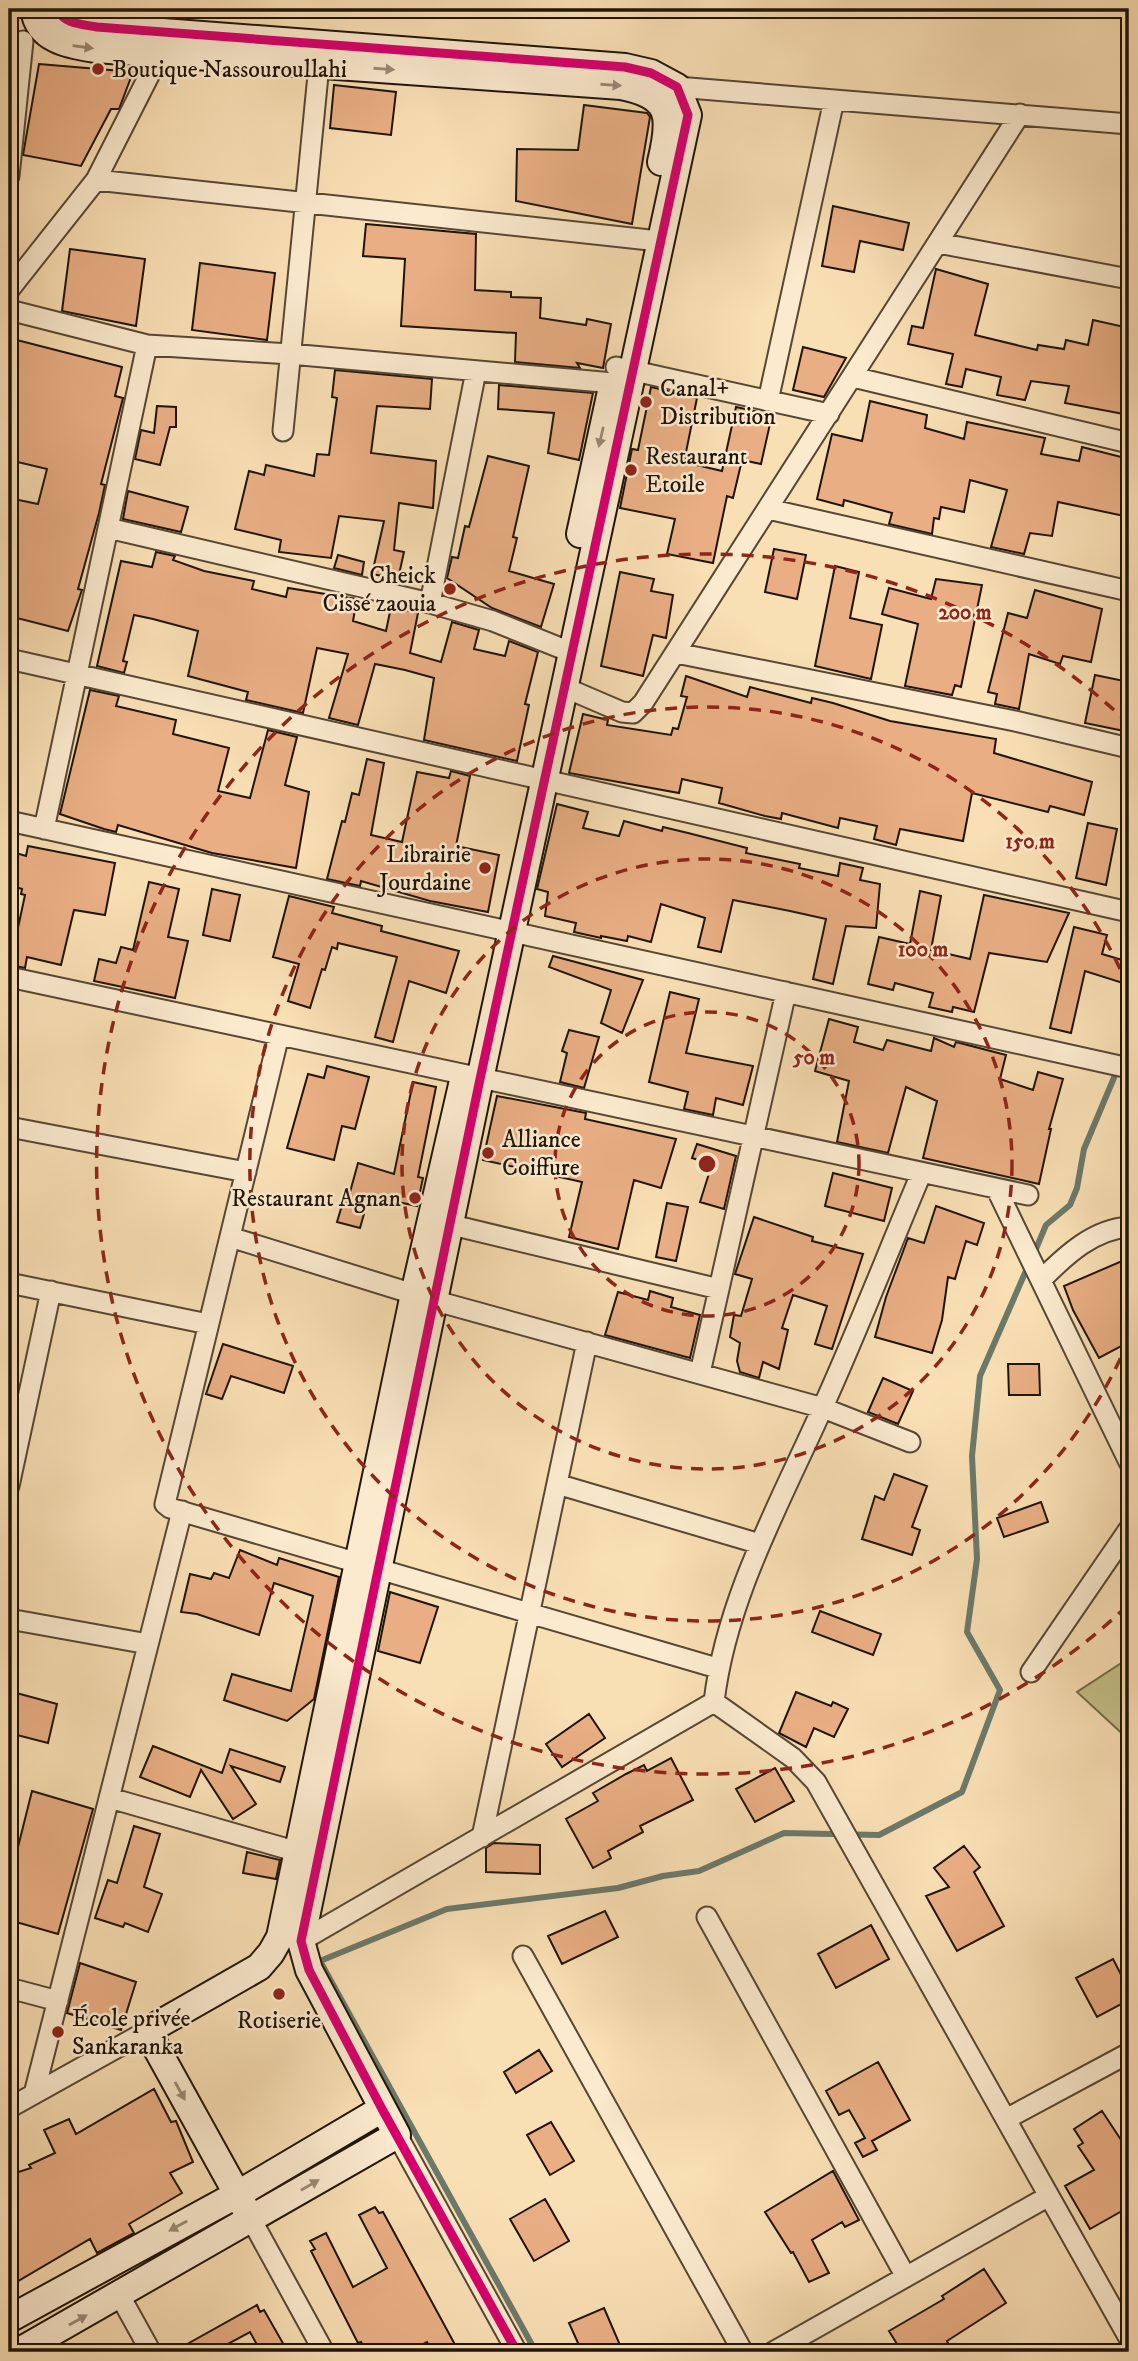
<svg xmlns="http://www.w3.org/2000/svg" width="1138" height="2361" font-family="'IM FELL DW Pica',serif">
<rect width="100%" height="100%" fill="#f9dfb4"/>
<filter id="stains"><feTurbulence type="fractalNoise" baseFrequency=".00286" numOctaves="4"/><feColorMatrix values="0 0 0 0 .2 0 0 0 0 .09 0 0 0 0 .02 0 0 0 .5 -.17"/></filter>
<radialGradient id="worn" r=".72"><stop offset=".6" stop-color="#630" stop-opacity="0"/><stop offset="1" stop-color="#630" stop-opacity=".3"/></radialGradient>
<path fill="#c5c088" stroke="#726a48" stroke-width="2" d="M1129,1658v82l-52,-48z"/>
<g fill="none" stroke-linecap="round" stroke-linejoin="round">
<path stroke="#6b796a" stroke-width="6" d="M1033,1256l13,-31 24,-20 7,-17 7,-39 45,-107
M536,2352l-216,-391 127,-52 171,-21 45,-12 36,-5 85,-38 95,2 83,-43 38,-102 -33,-58 10,-73 -5,-103 8,-80 48,-110"/>
</g>
<path fill="#e9ae84" stroke="#1f1409" stroke-width="2" d="M39,64l94,8 -14,37h-8l-30,57 -58,-11z
M334,85l62,7 -5,43 -61,-7z
M584,105l63,8 3,4 -18,107 -116,-23 1,-52 61,1z
M833,206l76,17 -6,27 -43,-9 -6,31 -32,-6z
M366,224l110,10 -1,56 36,2v5l30,1 -1,20 46,7 1,-6 24,5 -8,44 -26,-5 3,5 -65,-6 1,-29 -115,-7 4,-67 -42,-3z
M70,249l75,10 -9,67 -74,-15z
M200,263l75,10 -8,67 -75,-10z
M936,269l52,15 -13,51 62,15 1,-5 26,4 2,-9 22,5 5,-25 36,8v87l-64,-12 4,-17 -38,-5 -6,19 -28,-5 4,-18 -35,-8 -4,18 -16,-3 7,-30 -45,-10 4,-18 11,2z
M9,338l113,29 -7,29 8,2 -22,86 4,1 -6,28 -21,76 4,1 -14,41 -59,-15v-118l29,6 9,-35 -38,-9v-48l3,-15 -3,-1v-15l3,-14 -3,-1z
M803,347l43,11 -22,39 -31,-7z
M335,370l97,9 -2,30 -53,-3 -6,47 65,8 -3,47 -34,-5 -5,47 10,2 -6,27 -26,-5 12,-53 -45,-5 -8,42 -52,-6 2,-12 -46,-11 14,-58 15,4 2,-10 48,11 3,-22 12,1 8,-57 -5,-1z
M499,385l94,8 -14,67 -31,-7 6,-40 -56,-4z
M651,387l46,11 -13,64 38,9 14,-64 36,8 -11,49 -19,-4 -9,38 -6,-2 -14,67 -46,-9 8,-35 -55,-11 12,-59 6,1z
M870,401l57,14 -2,13 39,11 3,-17 78,16 -4,16 38,7 3,-14 47,12 -5,35 5,1v22l-71,-15 -6,34 -22,-3 -6,21 -33,-7 16,-57 -37,-10 -6,32 -23,-5 -2,12 -5,-1 -2,16 -43,-10 3,-11 -48,-13 -1,6 -26,-7 15,-65 30,7z
M157,406l19,1v20h-6l-10,38 -25,-6 6,-29 13,3z
M488,456l41,10 -16,71 4,1 -8,33 45,13 -13,43 -49,-19 -45,-30 5,-21 6,1 7,-32 4,1z
M128,491l60,16 -7,25 -58,-13z
M774,549l32,6 -9,44 -32,-7z
M156,552l19,4 -2,4 31,11 50,10 -2,8 34,8 2,-9 69,11 -4,22 33,10 5,-24 27,6 -8,40 31,9 11,-40 27,8 -5,19 31,7 4,-15 29,11 -13,52 4,1 -12,56 -93,-21 10,-62 -29,-8 -30,-6 -17,61 -29,-7 19,-64 -31,-6 -14,65 -57,-13 2,-8 -60,-16 10,-45 -45,-12 -19,-4 -11,46 4,1 -3,11 -27,-7 24,-105 31,6z
M338,555l26,7 -2,13 -28,-7z
M835,566l24,6 -9,46 32,7 -11,54 -56,-13z
M620,572l34,7 -3,12 22,4 -7,43 -13,-3 -10,41 -42,-10z
M936,579l46,6 -21,102 -6,-2 -3,10 -47,-9 13,-62 -36,-10 7,-26 42,11z
M1035,590l67,19 -11,53 -28,-6 -3,8 -31,-10 -10,55 -24,-5 2,-10 -9,-2 20,-79 19,5z
M1095,675l34,7v50l-44,-9z
M686,676l61,21 3,-10 61,16 1,-5 21,5 57,18 106,18 -2,14 98,29 -8,33 -34,-9 -2,6 -76,-19 -9,48 -63,-12 -4,16 -22,-6 3,-13 -37,-8 -2,10 -56,-15 -1,6 -16,-3 -46,-13 3,-15 -40,-9 -3,14 -110,-20 14,-59 25,6 -1,5 64,10 2,-7 5,1 9,-32 -6,-1z
M90,690l29,6 -3,10 60,14 -3,14 56,14 -11,43 32,7 18,-68 29,7 -12,48 24,7 -13,76 -84,-15 -94,-28 -2,7 -12,-3 -44,-15z
M367,759l17,4 -13,72 31,7 15,-70 32,6 2,-7 19,5 -14,70 43,9 -11,57 -58,-11 -69,-20 -1,5 -33,-7 15,-58 3,1 7,-29 7,2z
M557,804l31,8 -5,16 36,8 5,-15 38,10 1,-4 25,6 59,15 -1,5 54,11 -1,4 39,8 2,-13 23,5 -3,12 20,4 -4,44 -30,-2 -13,58 -20,-5 13,-60 -36,-8 -57,-11 -12,52 -23,-5 7,-29 -44,-14 -10,38 -23,-6 -1,5 -26,-5v2l-27,-6 2,-9 -31,-7 3,-24 -11,-3z
M1088,823l29,6 -11,56 -30,-7z
M28,846l87,17 -10,52 -31,-5 -13,55 -34,-8 -2,11 -15,-3 15,-70 -4,-1 1,-5 -13,-4v-34l17,5z
M149,882l30,7 -11,48 20,4 -13,57 -81,-17 5,-22 17,4 5,-16 12,3z
M212,889l28,6 -10,46 -27,-6z
M920,891l21,5 -10,54 39,9 14,-64 85,18 -22,49 -58,-9 -15,59 -21,-5 -1,5 -23,-5 4,-14 -38,-10 -2,7 -25,-6 11,-47 31,7z
M289,896l45,11 -2,6 50,13 -1,5 78,20 -13,42 -37,-12 -16,61 -18,-5 22,-80 -59,-14 -1,6 -5,-2 -7,23 -3,-1 -12,39 -22,-7 11,-37 -26,-7z
M1074,927l33,8 -5,19 27,8v23l-44,-14 -14,62 -21,-5z
M553,956l90,24 -21,53 -21,-10 10,-33 -62,-23z
M670,992l29,7 -13,54 67,13 -10,39 -27,-7 -3,17 -29,-6 4,-17 -39,-10z
M829,1019l29,8 -4,15 29,8 4,-10 44,11 3,-13 20,9 2,-5 50,13 -6,24 33,11 5,-18 25,7 -14,50h2l-12,55 -116,-26 14,-57 -31,-14 -18,66 -51,-11 12,-61 -34,-10z
M569,1030l30,7 -15,51 -24,-6 7,-29 -5,-2z
M327,1066l42,11 -14,52 -13,-3 -8,34 -47,-12 21,-74 16,4z
M413,1082l23,5 -18,90 5,1 -6,28 -48,-10 -9,32 -23,-6 6,-20 4,1 11,-40 36,11z
M497,1096l89,17 -1,6 91,20 -15,49 -27,-8 -16,69 -49,-12 13,-55 -99,-22z
M697,1144l39,12 -12,53 -24,-7 12,-38 -20,-6z
M833,1173l59,15 -8,33 -59,-15z
M667,1203l21,4 -12,54 -20,-4z
M936,1206l48,17 -7,22 -11,-4 -11,38 -7,-2 -6,43 -10,33 -57,-16 11,-40 22,-59 16,5z
M754,1217l59,20 -1,4 51,13 -31,95 -17,-5 12,-38 -34,-11 -11,33 6,2 -9,39 -16,-7 -4,16 -19,-6 -3,-11 3,-18 -10,-6 4,-22 7,1 11,-37 -17,-5z
M1129,1258v84l-30,16 -26,-48 -9,-24z
M650,1291l23,7 -2,9 29,8 -10,43 -85,-23 13,-43 30,8z
M223,1344l70,22 -9,27 -53,-17 -9,23 -16,-5z
M1008,1364h31l1,31h-31z
M883,1378l30,13 -15,33 -30,-12z
M894,1474l33,12 -15,41 8,3 -8,25 -50,-16 13,-43 9,4z
M1041,1502l7,20 -44,15 -7,-19z
M240,1550l37,15 2,-7 60,19 -25,122 -27,22 -63,-21 8,-26 59,17 22,-95 -39,-13 -15,52 -62,-21 -16,-2 9,-38 21,5 3,-6 15,5z
M390,1592l48,15 -18,56 -42,-12z
M820,1611l61,23 -8,21 -61,-23z
M9,1691l48,13 -9,39 -39,-10z
M796,1692l35,14 2,-4 15,7 -14,28 -20,-9 -8,19 -27,-14z
M589,1714l16,24 -43,29 -16,-23z
M153,1746l69,27 8,-24 55,18 -5,15 -49,-16 25,38 -23,15 -32,-49 -11,27 -50,-20z
M671,1758l22,42 -53,26 3,6 -35,19 3,7 -18,10 -27,-49 32,-18 -5,-8 33,-19 18,-9 3,6z
M775,1768l19,33 -39,21 -19,-33z
M32,1791l61,18 -35,125 -49,-14v-37z
M134,1826l26,8 -16,53 18,7 -14,38 -23,-9 -2,4 -28,-9 13,-38 9,3z
M494,1843l46,2v29l-54,-2v-24z
M964,1846l16,21 -6,5 30,54 -47,25 -31,-55 23,-9 -15,-19z
M247,1852l33,8 -4,19 -33,-6z
M605,1911l13,26 -56,27 -14,-28z
M871,1925l18,34 -53,29 -18,-34z
M1113,1959l16,31v10l-32,17 -21,-39z
M80,1963l56,19 -15,48 -54,-17z
M539,2050l13,21 -36,22 -12,-21z
M878,2062l32,58 -38,21 5,9 -14,7 -8,-14 10,-5 -16,-28 -10,5 -13,-24z
M154,2089l17,33 5,-1 17,41 -23,11 12,20 -53,31 5,9 -26,14 -11,6 -7,-14 -77,45 -4,-9v-58l6,-4 -6,-19v-19l22,-7 -2,-3 26,-12 -11,-23 25,-11 7,15z
M1102,2111l27,41v55l-39,22 -25,-43 29,-16 -16,-24 5,-3 -9,-14z
M551,2122l23,39 -24,14 -23,-40z
M833,2171l26,49 -14,7 -3,-5 -30,18 17,33 -20,9 -16,-30 -2,1 -26,-41z
M545,2199l24,42 -35,20 -24,-42z
M375,2207l4,6 4,-1 76,140h-27l-5,-10 -19,10h-41l-6,-10 -3,1 -47,-92 4,-2 -5,-8 16,-8 27,54 34,-19 -28,-53z
M984,2269l22,34 -59,38 3,6 -8,5h-40l-13,-21 55,-32 -2,-3z
M257,2305l3,7 4,-2 20,35 -13,7h-10l-11,-20 -37,20h-40z
M604,2308l19,44h-41l-13,-29z"/>
<g fill="none" stroke-linecap="round" stroke-linejoin="round">
<defs>
<path id="street" d="M668,93l9,-6 452,37
M9,176l14,-135
M96,180l563,61
M938,243l191,36
M9,290l87,-110 64,-126
M9,310l138,35 143,9 323,29
M616,367l213,47
M853,377l276,66
M768,401l66,-301
M283,431l36,-366
M768,509l361,82
M108,528l322,75 63,18 80,32
M430,603l46,-232
M676,653l339,68 114,27
M9,659l1120,253
M566,688l56,24 11,1 10,-10 377,-589
M9,821l1120,247
M44,829l103,-484
M9,977l1019,218
M279,1035l-114,469 5,4 547,160
M9,1127l237,45
M997,1190l132,272
M452,1225l267,64
M230,1237l206,64 387,107 87,34
M1042,1279c24,-24 52,-50 87,-52
M9,1283l199,41
M700,1373l86,-381
M557,1484l203,60
M9,1486l42,-195
M9,1619l139,25
M1031,1672l98,-143
M714,1702l79,56 23,24 313,556
M714,1702c12,-103 66,-199 108,-293 35,-77 66,-157 99,-235
M110,1798l188,54
M482,1837l105,-495
M707,1917l199,360
M301,1941l413,-239
M523,1956l220,396
M9,1988l49,13
M34,2094l148,-583
M9,2108l138,-77
M1006,2119l123,-66
M397,2135l120,217
M251,2219l73,133
M120,2296l31,56
M773,2352l276,-156"/>
<path id="secondary" d="M34,9c4,31 35,36 61,40l526,37c51,10 51,30 40,76
M580,534l32,-147
M251,2219l-104,-188 112,-64 12,-14 9,-16 134,-643 48,-209
M9,2319l229,-125 144,-85
M18,2352l379,-217 -88,-165 -8,-29 179,-862 208,-964 -11,-28 -26,-14 -26,-6 -528,-40c-15,-3 -32,-2 -40,-18"/>
</defs>
<use href="#street" stroke="#564734" stroke-width="23"/>
<use href="#secondary" stroke="#1f1409" stroke-width="30"/>
<use href="#street" stroke="#fbeace" stroke-width="19"/>
<use href="#secondary" stroke="#fbeace" stroke-width="26"/>
<defs>
<path id="cycleway" d="M57,9c8,16 25,15 40,18l528,40 26,6 26,14 11,28 -208,964 -179,862 8,29 73,139 135,243"/>
</defs>
<use href="#cycleway" stroke="#fbeace" stroke-width="13"/>
<use href="#cycleway" stroke="#d6006c" stroke-width="9"/>
</g>
<defs><path id="oneway-solid" d="M-6-.8H1V-3.2L6.5 0L1 3.2V.8H-6Z" transform="scale(1.75)"/></defs>
<g fill="#988a75">
<use href="#oneway-solid" transform="translate(83 47) rotate(8)"/>
<use href="#oneway-solid" transform="translate(384 69) rotate(4)"/>
<use href="#oneway-solid" transform="translate(611 85) rotate(4)"/>
<use href="#oneway-solid" transform="translate(601 437) rotate(103)"/>
<use href="#oneway-solid" transform="translate(180 2091) rotate(61)"/>
<use href="#oneway-solid" transform="translate(310 2185) rotate(-30)"/>
<use href="#oneway-solid" transform="translate(178 2226) rotate(151)"/>
<use href="#oneway-solid" transform="translate(78 2320) rotate(-29)"/>
</g>
<g fill="none" stroke="#8f2418" stroke-width="3.5" stroke-dasharray="12 9">
<circle cx="707" cy="1164" r="152"/>
<circle cx="707" cy="1164" r="305"/>
<path d="M1129 1339A457 457 0 1 1 1129 989"/>
<path d="M1127 1606A610 610 0 1 1 1127 722"/>
</g>
<g fill="#8f2418" stroke="#fbeace" stroke-width="2.5">
<circle cx="98" cy="69" r="7"/>
<circle cx="646" cy="402" r="7"/>
<circle cx="631" cy="470" r="7"/>
<circle cx="450" cy="589" r="7"/>
<circle cx="485" cy="868" r="7"/>
<circle cx="488" cy="1153" r="7"/>
<circle cx="415" cy="1198" r="7"/>
<circle cx="279" cy="1994" r="7"/>
<circle cx="58" cy="2032" r="7"/>
</g>
<g text-anchor="middle" stroke-width="5" stroke-linejoin="round" paint-order="stroke">
<g font-size="24" fill="#1f1409" stroke="#fbeace" text-anchor="start">
<text x="112" y="77">Boutique Nassouroullahi</text>
<text x="660" y="396">Canal+<tspan x="660" dy="28">Distribution</tspan></text>
<text x="645" y="464">Restaurant<tspan x="645" dy="28">Etoile</tspan></text>
<text x="436" y="583" text-anchor="end">Cheick<tspan x="436" dy="28">Cissé zaouia</tspan></text>
<text x="471" y="862" text-anchor="end">Librairie<tspan x="471" dy="28">Jourdaine</tspan></text>
<text x="502" y="1147">Alliance<tspan x="502" dy="28">Coiffure</tspan></text>
<text x="401" y="1206" text-anchor="end">Restaurant Agnan</text>
<text x="72" y="2026">École privée<tspan x="72" dy="28">Sankaranka</tspan></text>
<text x="279" y="2028" text-anchor="middle">Rotiserie</text>
</g>
</g>
<circle cx="707" cy="1164" r="10" fill="#8f2418" stroke="#fbeace" stroke-width="3.5"/>
<g font-size="21" text-anchor="middle" font-weight="bold" fill="#8f2418" stroke="#fbeace" stroke-width="5" stroke-linejoin="round" paint-order="stroke">
<text x="965" y="619">200 m</text>
<text x="1030" y="848">150 m</text>
<text x="923" y="956">100 m</text>
<text x="814" y="1064">50 m</text>
</g>
<rect width="1138" height="2361" fill="none" stroke="#f9dfb4" stroke-width="35"/>
<rect x="10" y="10" width="1117" height="2340" fill="none" stroke="#1f1409" stroke-width="3.5"/>
<rect x="18" y="18" width="1103" height="2326" fill="none" stroke="#1f1409" stroke-width="2"/>
<rect width="100%" height="100%" filter="url(#stains)"/>
<rect width="100%" height="100%" fill="url(#worn)"/>
</svg>
